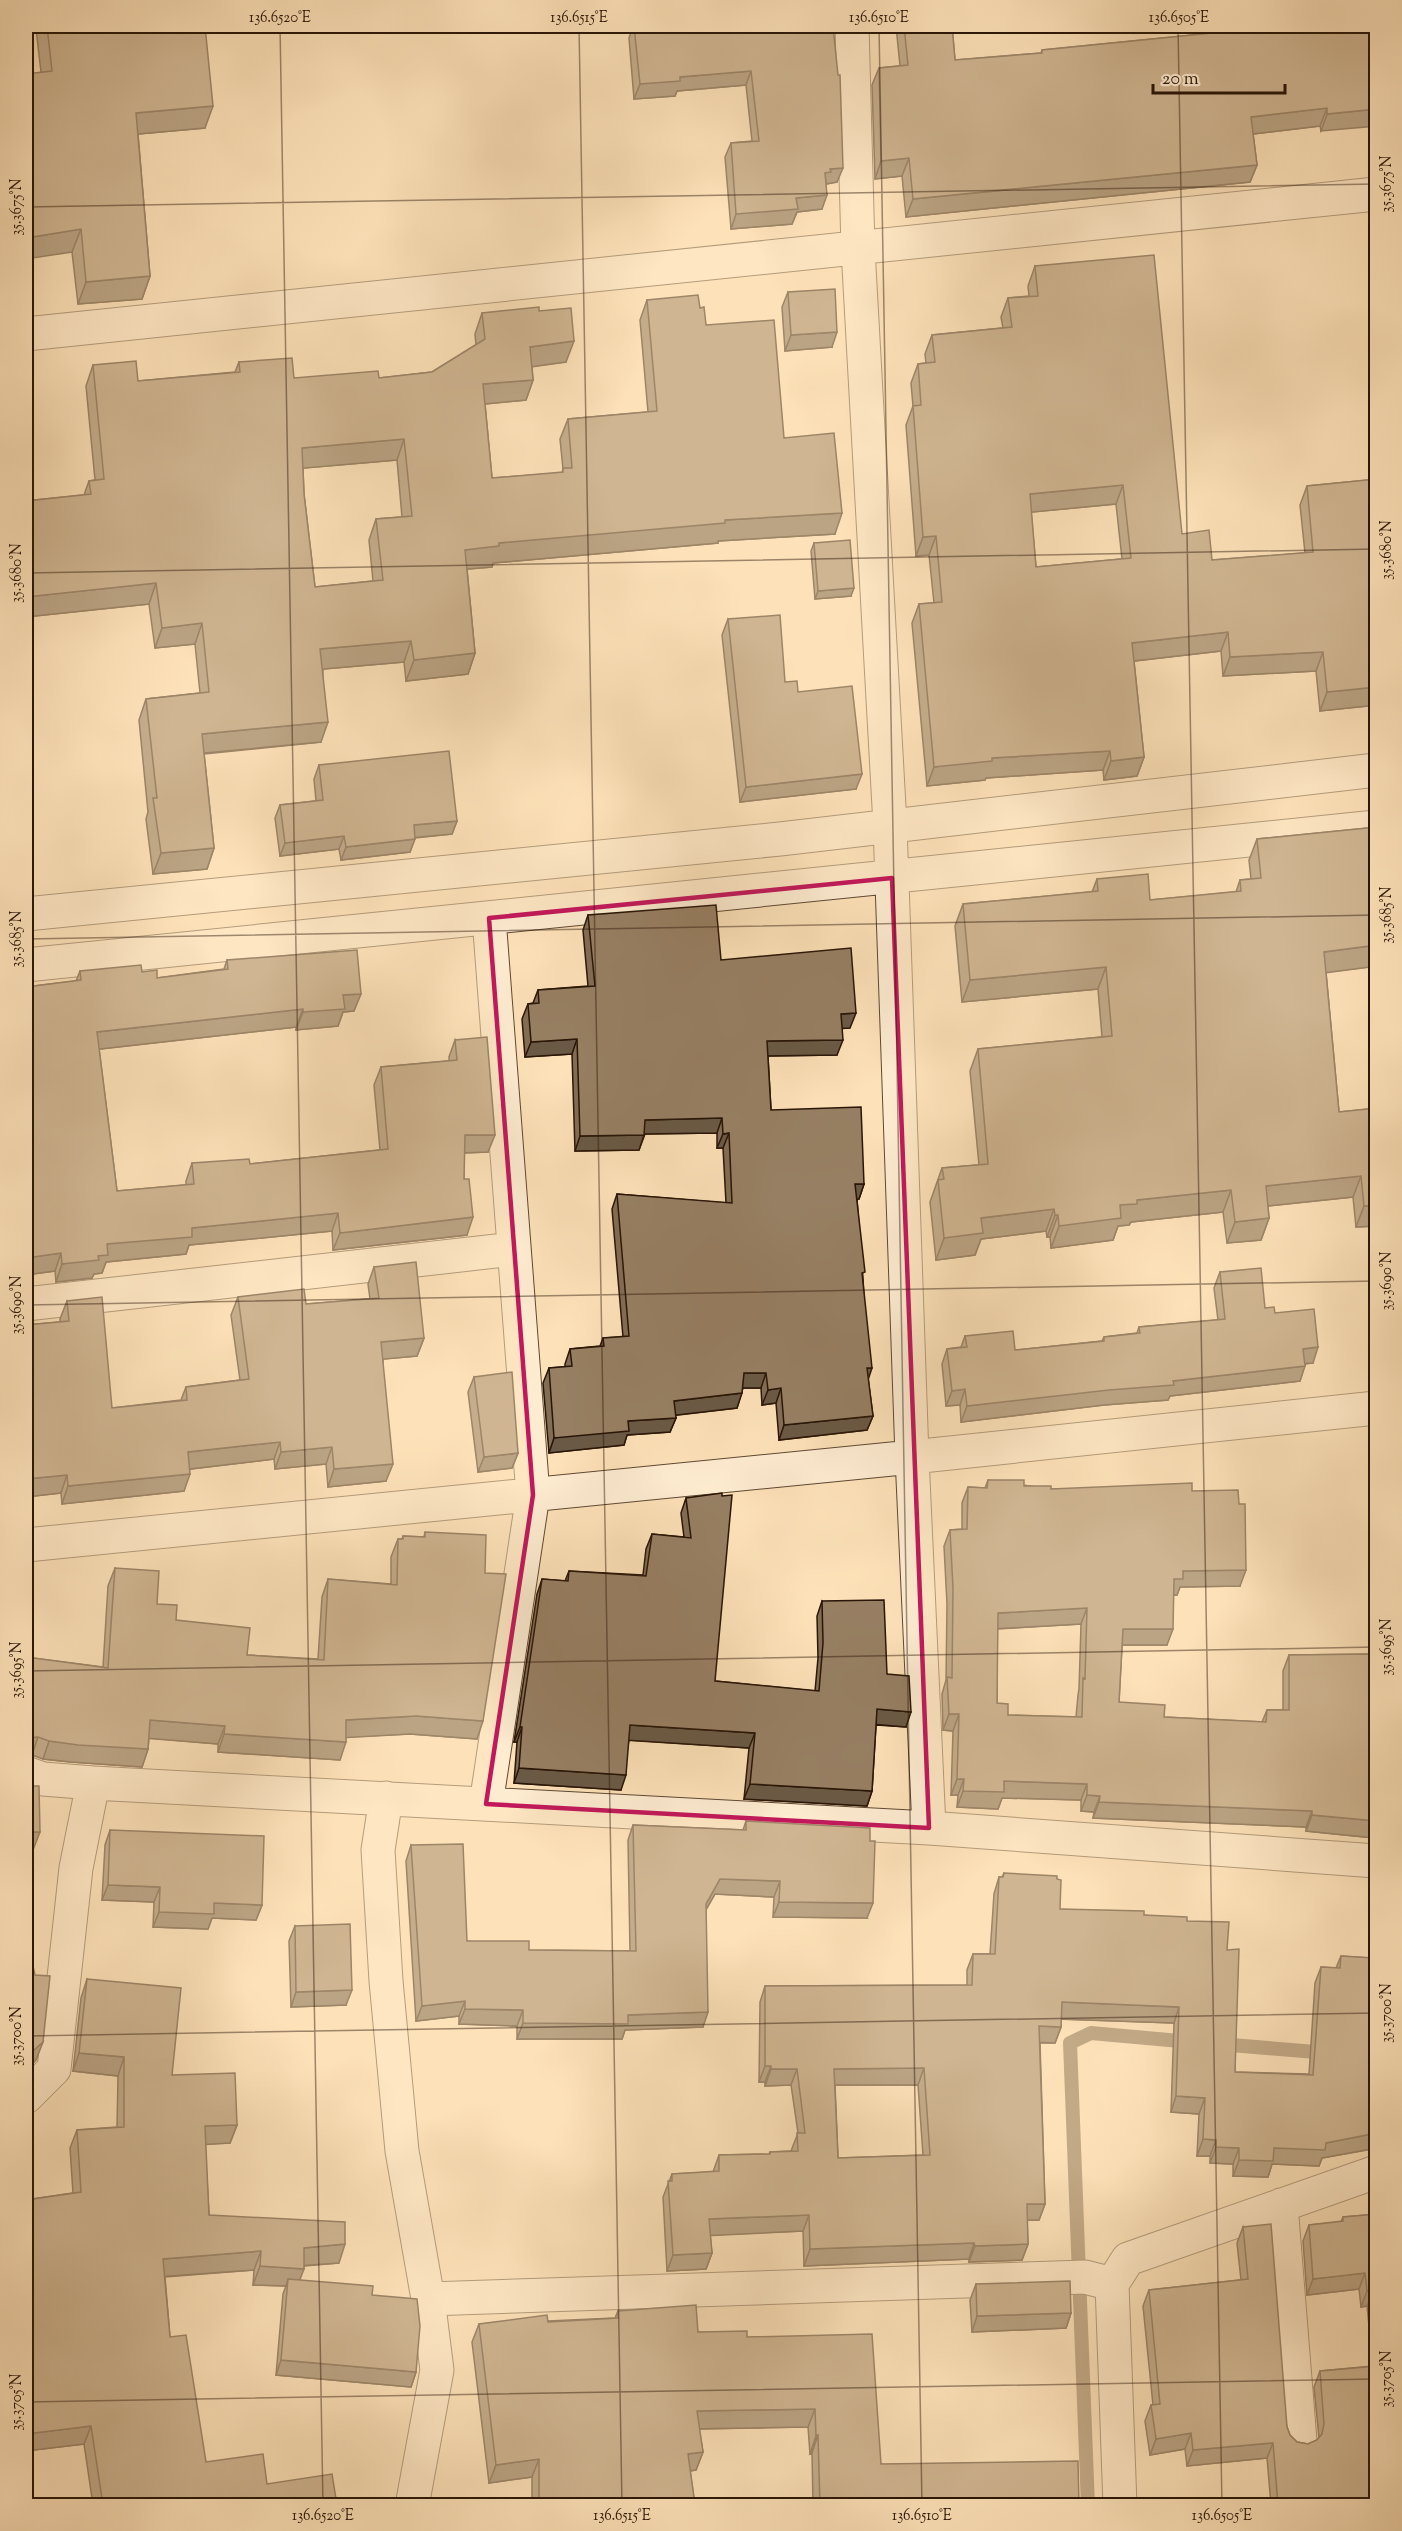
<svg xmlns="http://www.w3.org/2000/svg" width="1402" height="2531" font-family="'Sorts Mill Goudy',serif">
<rect width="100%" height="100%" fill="#fde1b8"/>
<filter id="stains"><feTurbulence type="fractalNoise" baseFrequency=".00333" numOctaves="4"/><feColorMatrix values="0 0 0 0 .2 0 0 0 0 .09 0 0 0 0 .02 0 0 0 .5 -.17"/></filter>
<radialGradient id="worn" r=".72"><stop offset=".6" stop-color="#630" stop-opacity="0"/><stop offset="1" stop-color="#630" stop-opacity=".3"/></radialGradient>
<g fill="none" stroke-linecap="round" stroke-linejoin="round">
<path stroke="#7d664d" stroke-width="14" d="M1219,2044l109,9
M1088,2506l-18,-463 21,-10 100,9"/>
<defs>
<path id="street" d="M852,26l6,223 32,576 22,632 17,371
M26,334l1350,-140
M26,914l754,-75 596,-69
M26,965l1350,-138
M26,1304l488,-55
M26,1545l886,-88 464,-49
M26,1773l17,6 50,4
M386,1798l-8,52 8,131 16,170 26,148 657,-22 27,7
M486,1804l47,-309 -44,-577
M26,2097l28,-28 22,-201 17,-85 836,45 447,33
M1281,2205l19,236
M412,2506l25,-136 -9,-71
M1120,2506l-8,-222 16,-25 248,-87"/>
</defs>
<use href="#street" stroke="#5e4833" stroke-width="35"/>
<use href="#street" stroke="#feecd1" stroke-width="33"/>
</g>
<path fill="#826d55" stroke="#291507" stroke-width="1.5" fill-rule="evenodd" d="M26,26h179v102l-67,6 12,142 -8,23 -64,5 -6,-52 -31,-180 -5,-43h-10z
M633,26h200l4,156 -11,2 -4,25 -25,3 -5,12 -61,5 -6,-72 6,-14 21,-2 -6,-56 -69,6 -2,5 -41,3 -5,-61z
M896,26h56l3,34 86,-7 1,-3 222,-22v-2h113l-56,105 -1,-5 -67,8 4,31 -7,17 -344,35 -4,-41 -27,3 -3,-94 7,-17 21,-2z
M1035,266l147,268 30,26 93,-7 -5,-48 7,-19 70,-7v226l-57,6 -4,-40 -93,5 -2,-25 -87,10 10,96 -7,19 -33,4 -1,-10 -117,8 -1,2 -58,6 -15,-163 7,-19 15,-1 -5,-48 -13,1 -10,-131 7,-19 -2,-23 7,-19 8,-1 -1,-9 7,-19 71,-7 -2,-11 7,-19 21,-2 -1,-10zM1116,504l6,55 -86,8 -5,-55z
M788,292l44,55 -47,4 -3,-44z
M647,300l53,8 6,17 78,113 51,96 -117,7v2l-225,20 -1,4 -25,2 8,84 -7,21 -62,7 -2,-19 -81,7 -2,73 -117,12 10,94 -7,21 -54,5 -7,-55 2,-7 -9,-92 7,-21 54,-6 -5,-49 -40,4 -6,-44 -123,13v-116l58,-6 5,-14 6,-1 -9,-94 7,-21 45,16 97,-9 4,-10 55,16h85l53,-6 44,-27 -1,-11 7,-21 57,-2 27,51 -34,4 1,14 -7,20 -41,4 7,74 70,-5 1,-4 -3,-30 8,-20 80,-7 -8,-92zM397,460l5,57 -26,2 -7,21 4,41 -58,6 -11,-93 -1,-26z
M814,543l37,53 -36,3 -4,-48z
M728,619l57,63 13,10 58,97 -116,13 -18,-167z
M319,765l138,56 -5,13 -37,4 -5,14 -69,8 -2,-11 -59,7 -5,-38 5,-13 36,-4 -2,-22z
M1377,827v139l-51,6 13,140 38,-4v118l-21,1 -3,-30 -85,9 1,12 -8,22 -34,3 -4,-31 -92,10 -2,3 -11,1 -5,14 -62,8 -1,-11h-3l-1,-6 -65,8 -6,16 -39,5 -6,-58 12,-34 37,-3 -9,-94 8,-22 124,-12 -4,-48 -136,13 -7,-76 8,-22 129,-12 5,-13 53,21 86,-8 4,-12 11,-1 -2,-19 8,-21z
M588,915l133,45 129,68h-8l-5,27 -69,1 3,54 93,74 -5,15h-2l6,79 5,100 5,38 -6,14 -88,10 -3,-37 -14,2 -1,-17h-18l-6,20 -62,7 1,3 -6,14 -43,3 -3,10 -75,8 -6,-70 6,-15 16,-1v-3l5,-15 30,-3 3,-8 20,-1 -11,-128 5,-15 109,9 -3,-55h-6v-15l-72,1 -6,16 -64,1 -3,-97 -47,3 -3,-38 6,-15 5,-1 5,-13 50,-4 -5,-56z
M227,960l127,51 -11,1 -5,14 -42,4v-3l-197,22 18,142 69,-6v-4l6,-18 58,1 130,-14 -6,-65 7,-18 68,-6v-4l6,-17 33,112 -24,1v26l3,56 -134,15 -1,-19 -143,14 -3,9 -80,8 -4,11 -8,1 -2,4 -36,4 -1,-11 -29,4v-288l50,-6 4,-10 62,1 15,6 67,-9z
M374,1267l50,71 -7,18 -34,3 3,122 -58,6 -2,-23 -51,5 -1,-10 -84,10 -6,22 -122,13 -1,-11 -35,4v-172l34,-3v-3l7,-18 45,107 69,-8 5,-13 54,-7 -9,-65 7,-18 68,7 64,-5 -2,-15z
M1220,1272l45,36 10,5 38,50 -8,1 -5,17 -130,15 -2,4 -64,5 -143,17 -1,-17 -14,1 -4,-42 5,-15 14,-2 4,-11 50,14 87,-9 2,-4 33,-4 2,-6 79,-7 -4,-32z
M474,1377l44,76 -6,15 -34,4 -10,-80z
M988,1480l63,9 141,2 48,95 -60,1 -3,8h-4l-6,50h-45l-3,57 45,15 98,5 5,-12h16v-39l6,-16 88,-1v189l-3,-1v-4l-68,-7v-4l-213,-9 1,-6 -13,-1v-11l-79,-2 -4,11 -41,-2 1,-12h-7l2,-64 -10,-1 -1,-36 4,-14 1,-76 -3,-58 6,-16 12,-1v-26l6,-16 17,1zM1081,1624l-2,65 -1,6 -2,22 -68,-2 -11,-12v-74z
M686,1498l29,183 100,10 3,-33 -1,-42 5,-15 65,73 19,53 -30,-2 -4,66 -5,15 -123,-7 5,-51 -120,-8 -8,50 -107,-7 3,-41h-3l23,-148 5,-15 23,2 4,-10 74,4 3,-26 6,-15 32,3 -3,-24z
M425,1532l52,207 -67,-5 -64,3 -6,23 -122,-8v-8l-69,-6 -1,11 -6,18 -71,-5 -28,-3 -11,-4h-6v-98l77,10 5,-81 7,-18 42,36 19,16 71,35 71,4 4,-62 6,-18 63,5v-27l7,-18h4l1,-3 21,1z
M746,1821l121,97 -94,-1 1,-20 -59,-3 -9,16 -3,117 -78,3 -3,9h-105v-13l-58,-2v-8l-43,5 -10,-160 5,-16 56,96 62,9 101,1 -2,-111 5,-15 110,5z
M110,1830l152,75 -6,15 -44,-2 -4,11 -55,-2 1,-25 -52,-2 3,-55z
M1377,1867v281l-55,10 -3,8 -47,-2 -4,13 -35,-1v-12l-23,-1v-7h-13l2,-42 -28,-2 3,-89 -113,-4v8l-6,16h-15l5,161 -6,16h-12l1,24 -6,16 -53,2v-3l-165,7 -1,-35 -93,4 2,18 -6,16 -39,2 -4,-74 9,-23 41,-2 6,-17 50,-1 1,-2 21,-1 7,-18 -7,-48 -26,1v-4h-6l1,-80 5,-16 202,-1v-15l6,-16h17l4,-60 5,-17h3l2,-4 56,36 84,6 43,6 40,29 8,122 74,2 6,-91 6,-16 15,1 5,-12 28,2 3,-78zM835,2085h83l5,70 -85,3z
M295,1926l51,79 -55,2 -2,-66z
M87,1979l85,96 65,50 -7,18 -25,1 4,71 130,48 -35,3 -5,14 73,15 44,77 -5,15 -135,-12 7,-81 3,-8 -33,-1 1,-15 -89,7 5,60 36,125 61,22 70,21h-244l-9,-61 -58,7v-251l47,-7 -3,-45 7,-18 40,-3 1,-51 -45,-5 8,-73z
M1377,2214v291h-106l-4,-47 -80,8 -2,-17 -35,6 -5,-34 6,-16h2l-10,-99 6,-16 92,-10 -4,-37 6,-16 44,200 3,8 7,7 11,2 9,-4 2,-2 -5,-51 6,-16 53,-5 -6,-60 -6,1 -2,-18 -52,6 -4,-54 6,-16 32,-3 2,-5z
M976,2284l95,29 -5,15 -94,4 -2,-32z
M618,2311l80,21 49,5 134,127 198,41h-266l-1,-52 -2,1 -2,-27 -109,2 4,23 -7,18 -6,1 5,34h-163v-28l-43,6 -17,-141 7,-18 136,-6z"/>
<path fill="#6a5945" stroke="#291507" stroke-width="1.5" d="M26,26h11l-1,3h-10z
M751,71l-5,14 -69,6 -2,5 -41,3 6,-15 40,-7z
M213,106l-8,22 -77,7 8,-22z
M1327,108l-7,18 -76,9 7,-18z
M1377,109v17l-56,5 6,-17z
M909,158l-7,18 -27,3 6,-18z
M1257,165l-7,17 -344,35 7,-18z
M843,168l-6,14 -11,2 -1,-11 5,-4z
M827,195l-5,14 -25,3 -5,12 -61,5 5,-15 60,-16z
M81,229l-9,23 -46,7v-21z
M150,276l-8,23 -64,5 8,-22z
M837,332l-5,15 -47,4 6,-16z
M574,341l-8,21 -43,6 7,-21z
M533,380l-7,20 -51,5 8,-21z
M404,439l-7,21 -103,9 8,-21z
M1123,485l-7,19 -93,9 7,-19z
M842,513l-7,21 -117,7v2l-225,20 -1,4 -35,3 8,-20 34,-7 226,-23z
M936,536l-7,19 -13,1 7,-19z
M156,583l-7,21 -123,13v-20z
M854,588l-3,8 -36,3 3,-8z
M202,623l-7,21 -40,4 7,-20z
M1228,632l-7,19 -96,11 7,-19z
M411,641l-7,21 -91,8 7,-21z
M1323,652l-7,19 -93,5 7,-19z
M475,653l-7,21 -62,7 8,-21z
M1377,687v18l-57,6 7,-19z
M328,722l-7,20 -127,12 8,-20z
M1110,751l-7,19 -117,8 -1,2 -58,6 7,-19 58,-9z
M1144,757l-7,19 -33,4 7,-19z
M862,774l-6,15 -116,13 6,-15z
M457,821l-5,13 -43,4 5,-13z
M344,836l-5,13 -59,7 5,-13z
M415,839l-5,13 -69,8 5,-13z
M214,848l-7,21 -54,5 8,-21z
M1377,945v21l-61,8 8,-22z
M1106,967l-8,22 -136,13 8,-22z
M361,994l-7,17 -11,1 -5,14 -42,4 7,-18 40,-17z
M303,1009l-7,18 -205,23 6,-18z
M856,1013l-6,15 -14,1 5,-15z
M577,1039l-5,15 -47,3 6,-15z
M843,1040l-6,15 -75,1 5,-15z
M722,1118l-5,15 -77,1 5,-14z
M729,1133l-6,15h-6l6,-14z
M465,1135h30l-7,17 -29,1z
M644,1135l-5,15 -64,1 5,-15z
M1361,1176l-8,21 -95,10 8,-21z
M855,1184h9l-5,15h-9z
M1231,1190l-8,22 -92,10 -2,3 -11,1 -5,14 -62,8 8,-22 61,-21 17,-5z
M1377,1205v21l-21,1 8,-21z
M1054,1209l-8,22 -65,8 -6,16 -39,5 8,-22 37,-20z
M338,1213l-6,18 -143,14 -3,9 -80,8 -4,11 -8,1 -2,4 -36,4 6,-18 36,-8 9,-12 85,-16z
M1055,1215h3l-8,22h-3z
M473,1217l-6,18 -134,15 7,-17z
M1269,1218l-8,22 -34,3 8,-21z
M61,1253l-6,18 -29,4v-17z
M424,1338l-7,18 -43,4 7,-18z
M1318,1347l-5,16 -15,1 5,-15z
M1305,1366l-5,15 -130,15 -2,4 -64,5 -143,17 6,-16 206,-25z
M867,1368h5l-5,15z
M744,1373h22l-5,15h-22z
M781,1388l-5,15 -14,2 6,-15z
M965,1389l-5,16 -14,1 6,-15z
M742,1393l-5,15 -68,8 5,-15z
M873,1416l-6,14 -88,10 5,-15z
M676,1418l-6,14 -43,3 -3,10 -75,8 5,-15 74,-17z
M280,1442l-6,17 -92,11 6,-18z
M332,1447l-6,17 -51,5 6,-17z
M518,1453l-6,15 -34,4 6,-15z
M393,1464l-7,17 -58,6 6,-18z
M190,1474l-6,17 -122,13 6,-18z
M67,1475l-6,18 -35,4v-18z
M1246,1570l-6,16 -60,1 -3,8h-9l6,-16 9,-8z
M1087,1608l-6,16 -89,5 6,-16z
M1123,1629h50l-6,16h-50z
M877,1709l34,3 -5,15 -35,-3z
M949,1714h10l-6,17 -10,-1z
M416,1716l67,5 -6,18 -67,-5 -71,4 7,-18z
M150,1720l75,6 -7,18 -74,-6z
M630,1725l125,8 -6,15 -125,-8z
M520,1727h2l-5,15h-3z
M224,1734l122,8 -6,18 -122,-8z
M38,1737l-6,18h-6v-17z
M49,1741l99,8 -6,18 -71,-5 -28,-3z
M519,1768l107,7 -5,15 -107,-7z
M957,1779h7l-6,16h-7z
M1004,1781l83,3 -6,16 -79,-2 -4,11 -41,-2 6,-16z
M750,1784l122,7 -5,15 -123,-7z
M1087,1795l13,1 -6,16 -13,-1z
M1099,1802l213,9 -6,16 -213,-9z
M1312,1815l65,6v10l-3,7 -68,-7z
M26,1832h14l-7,18 -7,-1z
M720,1879l60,2 -6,16 -59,-3 -15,26 6,-16z
M108,1885l52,2 -6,15 -52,-2z
M779,1902l94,1 -6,15 -94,-1z
M214,1903l48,2 -6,15 -44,-2 -4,11 -55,-2 6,-15z
M352,1990l-6,15 -55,2 5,-15z
M465,2001l-6,15 -43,5 6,-15z
M1062,2002l117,5 -5,16 -118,-4z
M465,2009l58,1 -6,16 -58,-2z
M708,2012l-5,15 -78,3 -3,9h-105l6,-16 105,-8z
M1039,2026l22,1 -6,16 -22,-1z
M43,2042l-7,18 -10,10v-17z
M79,2053l45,4 -6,19 -45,-5z
M765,2066h6l-6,16h-6z
M924,2068l-6,17h-90l6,-16z
M771,2069h26l-6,16 -26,1z
M1176,2096l29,2 -6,16 -28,-2z
M237,2125l-7,18 -32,2 7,-19z
M1377,2133v15l-55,10 -3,8 -47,-2 -4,13 -35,-1 6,-16 35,-12 52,-5z
M1203,2139l13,1 -6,16h-13z
M1216,2147l23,1 -6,16 -23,-1z
M1027,2204h18l-6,16h-18z
M809,2215l-6,16 -100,5 6,-17z
M974,2243l-5,16 -165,7 6,-17z
M345,2244l-6,19 -41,3 6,-18z
M1028,2244l-6,16 -53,2 6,-16z
M261,2251l-7,19 -98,7 7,-18z
M712,2253l-6,16 -39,2 6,-16z
M260,2266l44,3 -7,18 -9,-8 -2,7 -33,-1z
M1365,2273l-6,16 -52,6 6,-16z
M1373,2290l-6,16 -6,1 6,-16z
M1071,2313l-5,15 -94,4 5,-16z
M281,2360l135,12 -5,15 -135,-12z
M815,2409l-7,18 -118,2 7,-18z
M91,2426l-7,18 -58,7v-17z
M1191,2433l-6,16 -35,6 6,-16z
M818,2435l-6,18 -2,1 6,-18z
M1273,2443l-6,15 -80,8 6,-16z
M703,2452l-7,18 -15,2 7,-18z
M539,2459l-7,18 -43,6 7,-18z
M539,2501h41l-1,4h-42z"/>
<path fill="#977f63" stroke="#291507" stroke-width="1.5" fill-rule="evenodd" d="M47,26h158l8,80 -77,7 14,163 -64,6 -5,-53 -55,9v-164l26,-3z
M634,26h199l5,49h2l3,93 -13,1 1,3 -6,1 2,22 -31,3 2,11 -62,5 -5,-71 28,-2 -8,-70 -71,6v4l-40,3z
M904,26h48l3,34 87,-7v-3l230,-23v-1h105v83l-50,5v-6l-76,9 6,48 -344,34 -4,-41 -28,3 -2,-93 29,-3z
M1154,255l28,279 27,-4 3,30 101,-8 -6,-66 70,-7v208l-50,5 -4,-40 -93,5 -2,-25 -96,11 12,114 -33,4 -1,-10 -118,7v3l-58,6 -15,-163 23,-2 -6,-66 -13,1 -10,-131 8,-1 -3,-41 17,-2 -3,-27 80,-8 -4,-29 30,-2 -3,-30zM1123,485l8,73 -95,9 -6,-73z
M835,289l2,43 -46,3 -3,-43z
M698,295l2,13 4,-1 2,18 68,-5 10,118 50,-5 8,80 -117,7v3l-226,20v3l-34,4 10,103 -61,7 -3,-19 -91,8 8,73 -126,12 12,114 -53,5 -8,-55h4l-11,-99 63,-7 -7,-69 -40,5 -6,-45 -130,14v-96l65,-7 -2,-13 15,-2 -11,-114 43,-4 2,20 102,-9 -1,-10 53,-4 2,20 84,-7 1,7 53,-6 53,-33 -3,-26 57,-6v4l32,-3 3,33 -44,6 3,33 -50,4 9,94 71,-6v-4h9l-4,-49 89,-8 -10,-111zM404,439l8,77 -36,3 7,61 -68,7 -11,-93 -2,-46z
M850,540l4,48 -36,3 -4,-48z
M780,615l5,67 12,-1 1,11 54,-6 10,88 -116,13 -18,-168z
M449,751l8,70 -43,4 1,14 -69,8 -2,-11 -59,7 -5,-38 43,-5 -4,-35z
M1377,827v118l-53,7 15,160 38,-4v97l-13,1 -3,-30 -95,10 3,32 -34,4 -4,-32 -94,10v4l-17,1 1,13 -62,8 -1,-11h-3l-1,-6 -73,9 2,15 -39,5 -6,-58 6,-1 -2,-11 46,-4 -10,-115 134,-13 -6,-69 -136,13 -7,-76 135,-13 -1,-12 51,-5 2,26 91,-9 -1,-11 21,-2 -4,-39z
M716,905l5,55 130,-12 5,65 -15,1 2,26 -76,1 4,69 90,-3 3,77h-9l10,88 -3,1 10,95h-5l6,48 -89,9 -3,-37 -13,2 -2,-17h-22l-2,20 -68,8 2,17 -48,3 1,10 -75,7 -5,-70 23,-2 -2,-17 34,-3 -1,-8 26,-2 -12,-142 115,9 -3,-70 -6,1 -1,-16 -77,2 -1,15 -64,1 -3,-97 -46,3 -3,-38 11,-1 -1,-13 57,-4 -7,-71z
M357,950l4,44 -18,1 2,14 -42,3v-3l-206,23 20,159 77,-7 -2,-21 57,-4 1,5 138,-15 -7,-82 76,-7 -2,-20 32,-3 8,98h-30l-1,44h5l4,38 -133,16 -2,-20 -146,15v9l-85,7 1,11 -10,1 1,4 -37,4 -1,-11 -35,5v-271l55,-7 -1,-9 61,-6 1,7 15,-2v8l71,-9 -1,-9z
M416,1262l8,76 -43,4 12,122 -59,5 -2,-22 -51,5 -1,-10 -92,10 2,22 -122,12 -1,-11 -41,4v-154l43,-4 -2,-20 35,-4 10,111 75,-8 -1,-13 63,-8 -11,-82 66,-8 2,15 73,-6 -5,-31z
M1261,1268l4,40 9,-1 1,6 39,-4 4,38 -15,2 2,17 -132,15 1,4 -65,5 -142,16 -2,-17 -13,2 -5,-42 20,-2 -2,-11 48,-5 2,19 89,-9v-4l36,-4 -1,-6 86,-8 -5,-47z
M512,1372l6,81 -34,4 -10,-80z
M988,1480h36v6h27v3l141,-6v8l46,-1 1,14h6l1,66 -63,1v8h-9l-1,50h-50l-4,73 46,3 -1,12 102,5 1,-12h22v-55l88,-1v167l-65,-6v-4l-213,-9 1,-6 -13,-1v-11l-83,-3v11l-41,-1 1,-12h-7l2,-65h-10l-2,-37 5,1 1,-90 -3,-58 17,-1 1,-42 19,1zM1087,1608l-2,71 -2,-1 -1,39 -74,-2v-11l-11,-1 1,-90z
M722,1493v3l10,-1 -17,186 104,10 4,-48 -1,-42 62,-1 3,74 22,2 2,36 -34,-3 -5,82 -122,-7 5,-51 -125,-8 -4,50 -107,-7 3,-41h-2l22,-148 26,2 1,-10 77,5 6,-42 39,4 -5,-40z
M425,1532l61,3 -1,38 21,1 -23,147 -67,-5 -70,4v22l-122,-8 1,-8 -75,-6 -2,29 -70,-4 -29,-4 -11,-4 -12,1v-81l82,11 7,-100 44,3 -2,33 20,1 -1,15 74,8 -3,27 77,5 4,-81 69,6 1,-46h5v-3l22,1z
M26,1786h13l1,46h-14z
M746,1821l124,7v13h5l-2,62 -94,-1 1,-21 -60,-2 -14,25 2,108 -80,3v9l-105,-1v-13l-58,-1v-8l-43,5 -11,-161 52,-1 4,97h62v9l107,1 -3,-126 113,5z
M110,1830l154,6 -2,69 -48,-2v11l-55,-2 1,-25 -52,-2z
M1004,1873l53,3v3l4,1 -1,29 84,2v4l43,2v4l42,1 -2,28 12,-1 -4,123 78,3 8,-108 19,1 1,-12 33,2 3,-59v234l-51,10 -1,7 -51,-2 -1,13 -34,-1v-12l-23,-1v-7l-13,-1 2,-41 -29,-2 3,-89 -117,-5 -1,25 -22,-1 6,178h-18l1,40 -53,2 -1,-3 -164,6 -1,-34 -100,4 3,34 -39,2 -5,-74h4v-7l47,-3v-16l51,-1v-2l28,-1 -1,-18h8l-8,-64h-26v-3h-6v-80l207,-1 1,-31h22l4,-77h4zM924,2068l6,87 -92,3 -4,-89z
M350,1924l2,66 -56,2 -1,-66z
M26,1943l2,1 7,31 15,1 -7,66 -10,9 -7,2z
M87,1979l94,9 -9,87 63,-2 2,52 -32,1 4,89 136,7v22l-41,4v21l-44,-3 1,-15 -98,8 7,78 16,-2 20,127 57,-8 4,30 65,-10 5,31h-234l-12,-79 -65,8v-234l55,-8 -4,-62 47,-3v-70l-45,-4z
M1377,2214v117l-4,-41 -6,1 -2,-18 -52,6 -4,-54 34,-4v-4z
M1271,2224l16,203 3,8 7,7 11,2 9,-4 5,-6 2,-10 -4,-53 57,-5v139h-99l-5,-62 -80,7 -2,-17 -35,6 -5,-34 9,-1 -11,-114 99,-11 -5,-52z
M288,2279l85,7 -1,9 45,4 3,27 -4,46 -135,-12z
M1070,2281l1,32 -94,3 -1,-32z
M696,2305l2,27 49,-1v6l125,-3 9,130 197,-3 1,44h-259l-2,-70 -2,1 -1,-27 -118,2 6,41 -15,2 7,51h-114l-1,-4h-41v-42l-43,6 -17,-141 68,-9 1,7 70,-4v-7z"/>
<path d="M0 0H1402V2531H0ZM892,878l37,950 -443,-24 47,-309 -44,-577z" fill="#fde1b8" fill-opacity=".55" fill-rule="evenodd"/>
<path fill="none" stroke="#c2185b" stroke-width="4.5" stroke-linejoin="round" d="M892,878l37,950 -443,-24 47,-309 -44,-577z"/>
<path fill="none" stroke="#291507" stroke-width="1.5" stroke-opacity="0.45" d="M280,26l43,2480M579,26l43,2480M879,26l43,2480M1178,26l44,2480M26,207l1350,-23M26,573l1350,-24M26,939l1350,-24M26,1305l1350,-24M26,1671l1350,-24M26,2036l1350,-23M26,2402l1350,-23"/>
<rect width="1402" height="2531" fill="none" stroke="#fde1b8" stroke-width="66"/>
<path d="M1153 84v9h132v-9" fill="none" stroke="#291507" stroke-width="3"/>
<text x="1162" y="84" font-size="18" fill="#291507" stroke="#feecd1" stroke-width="4.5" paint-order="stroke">20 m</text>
<rect x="33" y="33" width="1336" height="2465" fill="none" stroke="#291507" stroke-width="2"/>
<g font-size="15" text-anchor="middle" fill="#291507">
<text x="280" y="22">136.6520°E</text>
<text x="579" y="22">136.6515°E</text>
<text x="879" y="22">136.6510°E</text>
<text x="1179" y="22">136.6505°E</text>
<text transform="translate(1386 184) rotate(-90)" y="5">35.3675°N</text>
<text transform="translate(16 207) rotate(-90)" y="5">35.3675°N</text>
<text transform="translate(1386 550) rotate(-90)" y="5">35.3680°N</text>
<text transform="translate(16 573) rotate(-90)" y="5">35.3680°N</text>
<text transform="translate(1386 915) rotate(-90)" y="5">35.3685°N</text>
<text transform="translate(16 939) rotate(-90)" y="5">35.3685°N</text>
<text transform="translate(1386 1281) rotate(-90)" y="5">35.3690°N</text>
<text transform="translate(16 1305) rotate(-90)" y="5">35.3690°N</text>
<text transform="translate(1386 1647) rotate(-90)" y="5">35.3695°N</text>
<text transform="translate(16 1670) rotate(-90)" y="5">35.3695°N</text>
<text transform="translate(1386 2013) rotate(-90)" y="5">35.3700°N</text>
<text transform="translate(16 2036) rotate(-90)" y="5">35.3700°N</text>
<text transform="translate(1386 2379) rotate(-90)" y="5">35.3705°N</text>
<text transform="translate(16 2402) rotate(-90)" y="5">35.3705°N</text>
<text x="323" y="2520">136.6520°E</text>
<text x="622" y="2520">136.6515°E</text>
<text x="922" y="2520">136.6510°E</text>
<text x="1222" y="2520">136.6505°E</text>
</g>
<rect width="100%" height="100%" filter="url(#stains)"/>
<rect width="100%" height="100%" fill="url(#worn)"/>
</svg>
